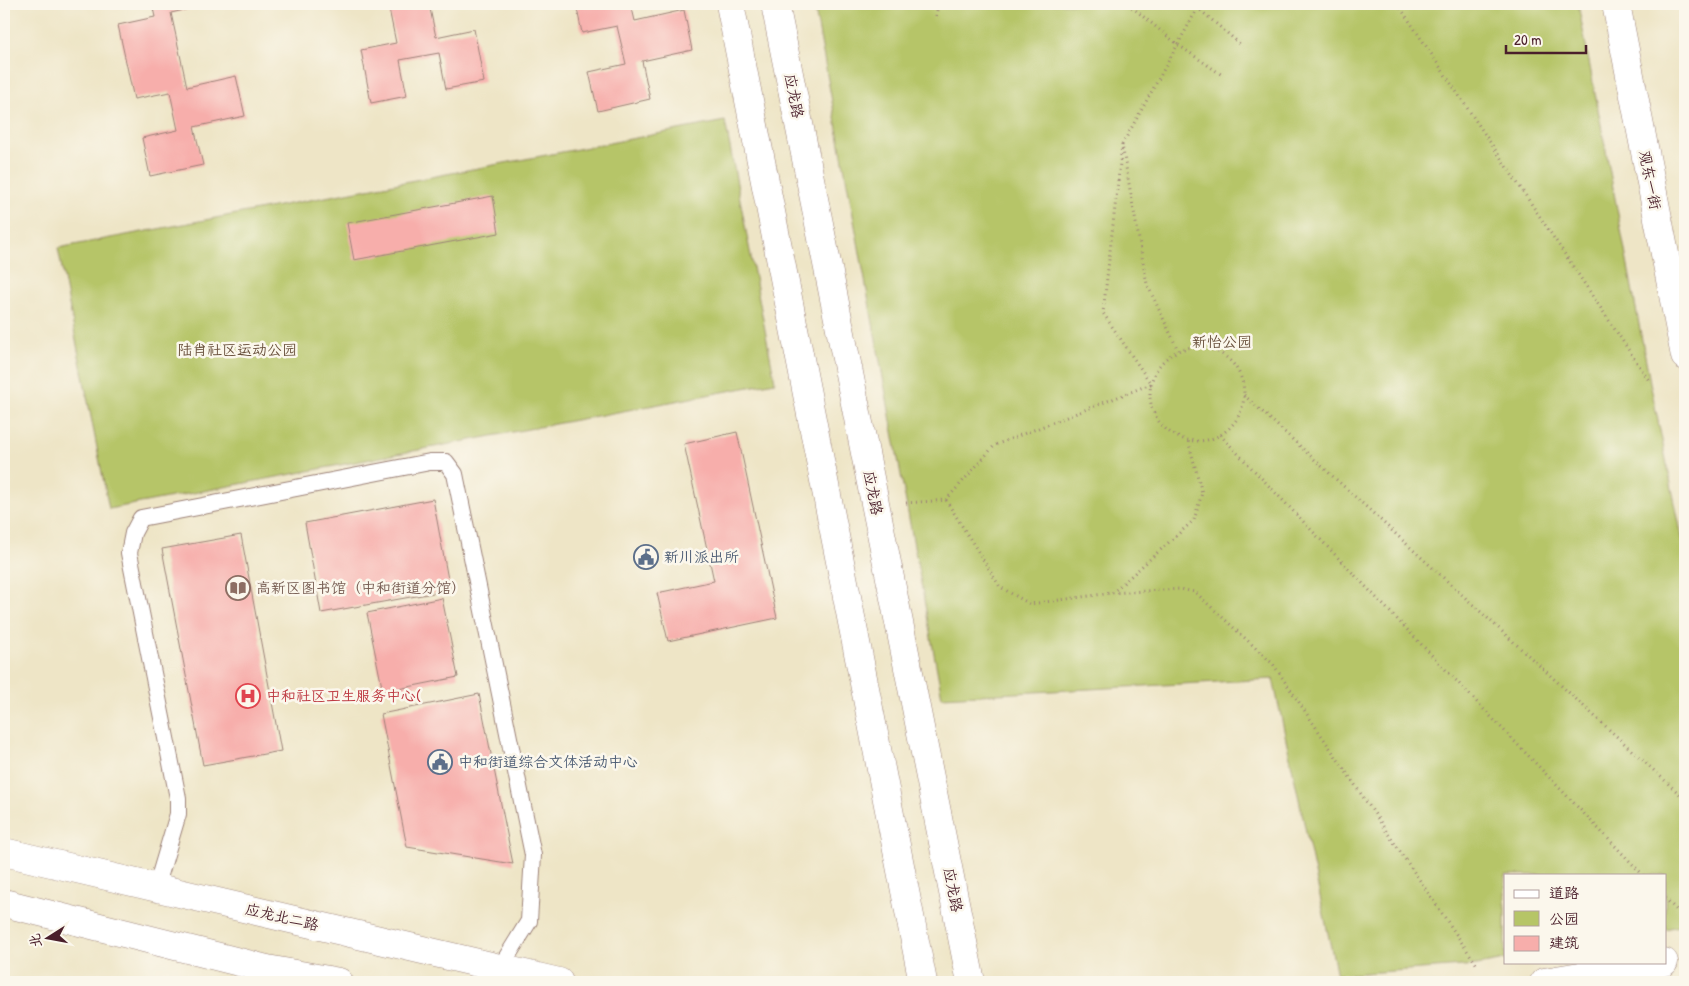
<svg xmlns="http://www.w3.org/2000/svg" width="1689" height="986" font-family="'Patrick Hand','LXGW WenKai TC',sans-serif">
<rect width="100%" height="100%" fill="#fbf7ec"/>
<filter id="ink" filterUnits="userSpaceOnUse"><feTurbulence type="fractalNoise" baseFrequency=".02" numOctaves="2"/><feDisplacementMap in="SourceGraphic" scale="10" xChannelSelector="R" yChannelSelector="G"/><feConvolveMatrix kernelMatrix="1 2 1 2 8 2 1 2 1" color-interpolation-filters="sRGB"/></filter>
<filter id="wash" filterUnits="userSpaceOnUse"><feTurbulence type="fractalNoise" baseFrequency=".0096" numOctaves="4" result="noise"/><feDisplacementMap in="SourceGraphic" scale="20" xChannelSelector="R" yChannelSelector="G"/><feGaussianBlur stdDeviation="1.12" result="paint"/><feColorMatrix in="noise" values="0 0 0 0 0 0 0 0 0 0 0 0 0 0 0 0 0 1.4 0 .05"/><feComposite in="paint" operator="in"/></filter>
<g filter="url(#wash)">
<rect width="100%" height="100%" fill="#eee5c6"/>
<path fill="#b6c567" stroke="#807249" d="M814,4h764l72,378 35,170v373l-20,4v-54h-160v85l-28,5 -140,10 -64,-296 -331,18z
M725,121l50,261 -666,127 -51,-261z"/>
<g id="blocks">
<path fill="#f7aeab" d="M152,4h58l-39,9 16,74 49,-11 9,40 -51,11 9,38 -53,11 -8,-38 36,-8 -8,-38 -36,7 -16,-74 37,-8z
M388,4h41l7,33 38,-8 10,53 -38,7 -7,-36 -39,7 7,36 -36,7 -10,-53 35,-7z
M576,4h55l4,17 49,-11 8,40 -50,11 8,38 -52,12 -9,-39 37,-8 -9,-38 -35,7z
M493,196l6,37 -145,27 -7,-37z
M737,432l40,186 -109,23 -11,-48 57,-12 -30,-137z
M433,499l17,91 -129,23 -16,-90z
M241,535l40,216 -78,14 -41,-216z
M442,598l16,79 -75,15 -16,-79z
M479,694l34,170 -106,-17 -26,-133z"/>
</g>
</g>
<g filter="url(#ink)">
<use href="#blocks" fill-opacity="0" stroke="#9c8278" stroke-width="1"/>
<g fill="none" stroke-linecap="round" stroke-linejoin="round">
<defs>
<path id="service" d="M156,888l22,-74v-16l-49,-245 4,-20 8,-15 289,-56h16l9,12 78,381 -4,66 -29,47"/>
<path id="minor" d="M1616,4l69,352"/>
<path id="tertiary" d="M730,4l193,978
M775,4l196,978"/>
<path id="secondary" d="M4,852l555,130
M4,903l263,66 72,13
M1544,982l120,-20"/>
</defs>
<use href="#service" stroke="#9c8278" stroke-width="18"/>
<use href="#minor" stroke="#9c8278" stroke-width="29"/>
<use href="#tertiary" stroke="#9c8278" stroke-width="29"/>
<use href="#secondary" stroke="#9c8278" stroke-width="29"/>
<path stroke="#9c8278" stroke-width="3" stroke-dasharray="1 4" stroke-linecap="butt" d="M1128,4l49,40 45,31
M1193,4l47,40
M1398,4l252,378
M936,16l2,-12
M1122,145l78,-141
M1150 394a47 47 0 1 1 94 0a47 47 0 1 1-94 0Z
M1244,395l441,404
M1220,435l423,440
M946,500l54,87 30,17 81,-11 69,-4 15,3 78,72 204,301
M906,503l40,-3 49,-55 156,-61 -48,-71 19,-168 25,139 31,66
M1112,593l82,-73 8,-27 -14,-53
M1665,898l20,21"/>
<use href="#service" stroke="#fff" stroke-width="16"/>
<use href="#minor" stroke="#fff" stroke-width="28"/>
<use href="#tertiary" stroke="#fff" stroke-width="28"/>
<use href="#secondary" stroke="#fff" stroke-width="28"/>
</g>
</g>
<defs>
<symbol id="civic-ring" viewBox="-11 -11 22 22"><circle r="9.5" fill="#fbf7ec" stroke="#5c6f8a" stroke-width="1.5"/><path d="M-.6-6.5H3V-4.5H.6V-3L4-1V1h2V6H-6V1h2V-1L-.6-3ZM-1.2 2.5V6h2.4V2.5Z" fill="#5c6f8a"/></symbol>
<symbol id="library-ring" viewBox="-11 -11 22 22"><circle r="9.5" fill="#fbf7ec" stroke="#8d6e63" stroke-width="1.5"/><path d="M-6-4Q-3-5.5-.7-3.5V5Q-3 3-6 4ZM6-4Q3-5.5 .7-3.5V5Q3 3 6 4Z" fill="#8d6e63"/></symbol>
<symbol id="hospital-ring" viewBox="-11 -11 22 22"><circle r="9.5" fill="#fbf7ec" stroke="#e0444e" stroke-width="1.5"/><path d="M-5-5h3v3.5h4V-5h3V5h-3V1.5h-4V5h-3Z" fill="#e0444e"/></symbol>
</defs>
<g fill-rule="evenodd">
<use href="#civic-ring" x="632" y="543" width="28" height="28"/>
<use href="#library-ring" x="224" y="574" width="28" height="28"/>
<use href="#hospital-ring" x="234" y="682" width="28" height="28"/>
<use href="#civic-ring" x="426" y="748" width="28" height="28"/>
</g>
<g text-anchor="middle" stroke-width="5" stroke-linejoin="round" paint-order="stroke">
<g font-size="15" fill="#4a1f2b" stroke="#fbf7ec">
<text transform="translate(794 96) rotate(79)" y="5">应龙路</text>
<text transform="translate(1650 180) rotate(79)" y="5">观东一街</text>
<text transform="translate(873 493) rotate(79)" y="5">应龙路</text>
<text transform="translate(953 890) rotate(79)" y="5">应龙路</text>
<text transform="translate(282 917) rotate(13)" y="5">应龙北二路</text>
</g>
<g font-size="15" fill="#6a513d" stroke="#fbf7ec">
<text x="1222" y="347">新怡公园</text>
<text x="237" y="355">陆肖社区运动公园</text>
</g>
<g font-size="15" fill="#4e5e75" stroke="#fbf7ec" text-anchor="start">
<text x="664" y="562">新川派出所</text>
<text x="458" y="767">中和街道综合文体活动中心</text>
</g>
<g font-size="15" fill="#785e54" stroke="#fbf7ec" text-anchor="start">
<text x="256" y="593">高新区图书馆（中和街道分馆）</text>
</g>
<g font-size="15" fill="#be3a42" stroke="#fbf7ec" text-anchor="start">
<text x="266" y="701">中和社区卫生服务中心(</text>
</g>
</g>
<rect width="1689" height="986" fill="none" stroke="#fbf7ec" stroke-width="20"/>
<rect x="1504" y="874" width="162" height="90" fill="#fbf7ec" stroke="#b4a19f"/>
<rect x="1514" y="890" width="25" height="8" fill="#ffffff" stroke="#b4a19f"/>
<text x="1549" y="898" font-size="15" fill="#4a1f2b">道路</text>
<rect x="1514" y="911" width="25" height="15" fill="#b6c567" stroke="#b4a19f"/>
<text x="1549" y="924" font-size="15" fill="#4a1f2b">公园</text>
<rect x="1514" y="936" width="25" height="15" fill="#f7aeab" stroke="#b4a19f"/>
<text x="1549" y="948" font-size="15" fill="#4a1f2b">建筑</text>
<g transform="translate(48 938) rotate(259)" stroke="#fbf7ec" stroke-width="4" paint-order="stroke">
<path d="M0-4L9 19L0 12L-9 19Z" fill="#4a1f2b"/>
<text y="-8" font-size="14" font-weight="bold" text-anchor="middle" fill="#4a1f2b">北</text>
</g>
<path d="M1506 45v8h80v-8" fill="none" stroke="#4a1f2b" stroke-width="2.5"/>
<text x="1514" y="45" font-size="15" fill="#4a1f2b" stroke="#fbf7ec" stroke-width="4" paint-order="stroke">20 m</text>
</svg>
